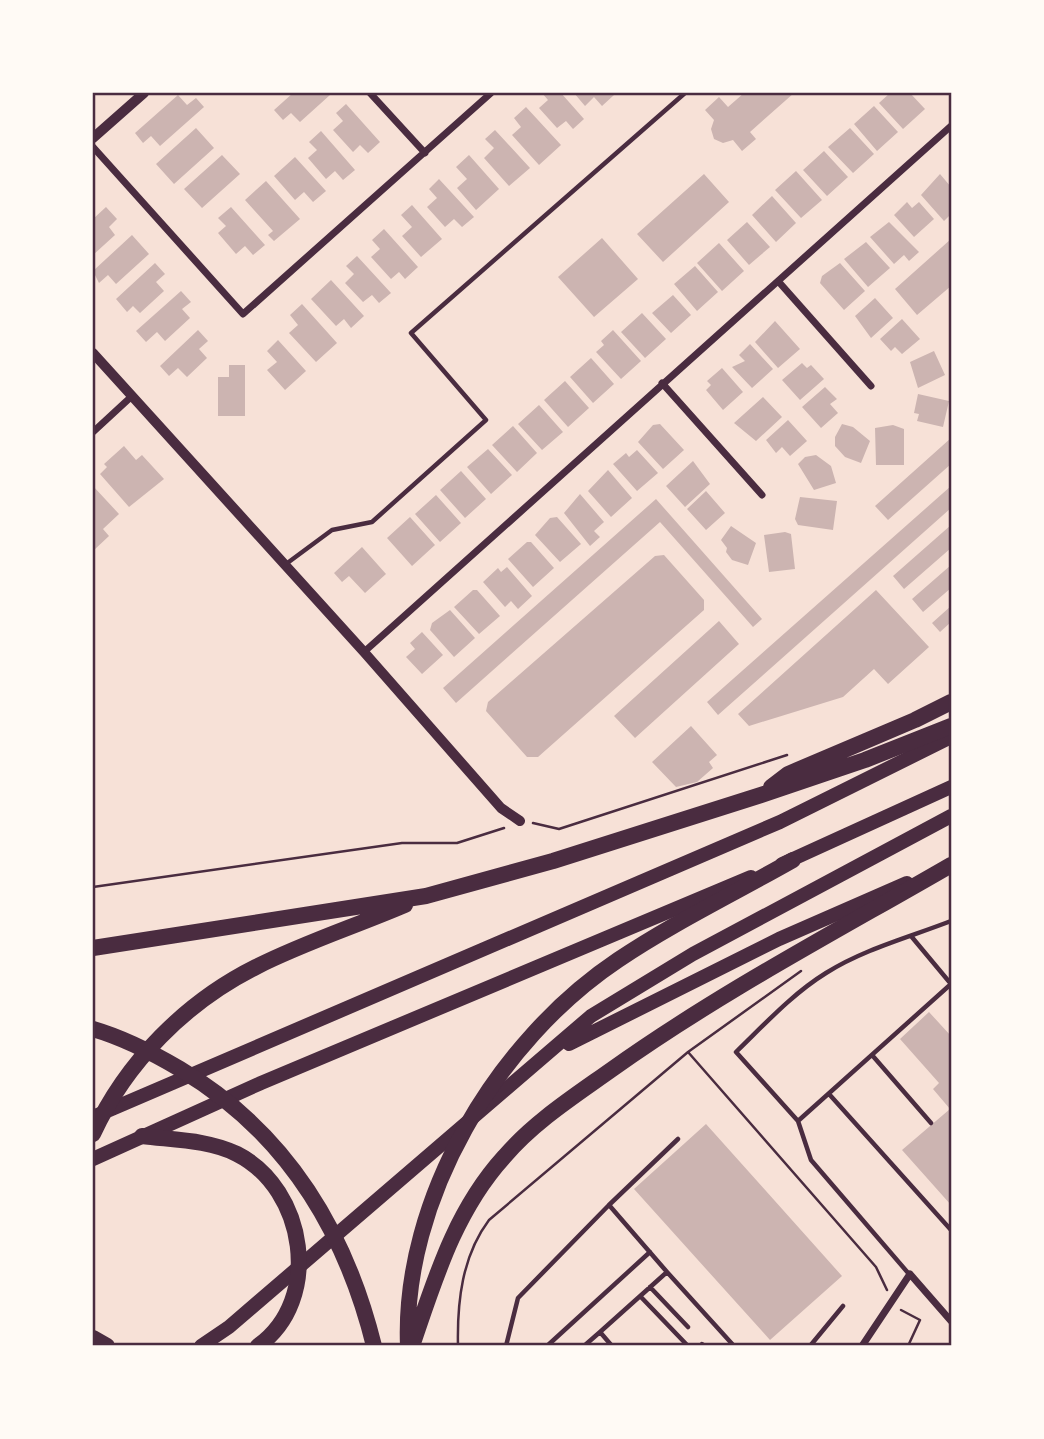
<svg xmlns="http://www.w3.org/2000/svg" width="1044" height="1439" font-family="'Public Sans',sans-serif">
<rect width="100%" height="100%" fill="#f7e1d7"/>
<path fill="#ccb4b1" d="M293,93h36l1,2 -30,27 -9,-9 -8,7 -9,-10z
M542,93h19l23,26 -11,10 -7,-8 -9,7 -18,-20 9,-8z
M574,93h38l2,2 -12,11 -8,-9 -9,9z
M744,93h50l-44,39 6,7 -14,12 -9,-11 -10,3 -9,-4 -3,-10 3,-9 -9,-10 14,-13 9,10z
M890,93h20l15,16 -22,20 -24,-26z
M178,95l9,10 9,-7 8,9 -44,39 -9,-10 -8,7 -8,-10z
M346,104l34,38 -12,11 -8,-8 -7,7 -20,-22 10,-9 -7,-8z
M874,106l24,26 -21,19 -23,-27z
M526,107l35,38 -22,20 -27,-30 9,-8 -7,-9z
M196,128l18,20 -40,36 -18,-20z
M850,128l24,26 -21,19 -25,-26z
M495,130l35,38 -21,18 -25,-28 10,-10 -9,-9z
M321,131l34,39 -12,10 -8,-9 -9,8 -18,-21 9,-8 -8,-8z
M824,151l24,26 -21,19 -24,-26z
M222,155l18,19 -38,34 -18,-19z
M469,155l30,34 -23,21 -19,-22 10,-9 -11,-12z
M295,157l31,34 -13,11 -9,-10 -9,8 -21,-24z
M796,171l26,29 -21,18 -26,-28z
M704,174l25,28 -66,60 -26,-28z
M940,174l11,13v27l-7,7 -23,-26z
M439,179l35,38 -12,10 -8,-8 -9,8 -18,-20 10,-9 -8,-9z
M266,181l34,38 -26,22 -6,-6 5,-4 -28,-31z
M772,196l24,27 -20,19 -24,-27z
M907,202l5,6 7,-6 15,17 -20,18 -20,-22z
M412,205l30,34 -21,18 -19,-21 10,-9 -11,-12z
M106,207l11,12 -8,8 6,8 -22,20v-36z
M231,207l34,38 -12,10 -8,-9 -9,8 -18,-21 8,-7 -8,-8z
M747,222l23,25 -21,18 -22,-25z
M889,222l30,30 -10,9 -5,-6 -10,9 -24,-27z
M384,229l34,38 -13,12 -6,-7 -8,7 -20,-22 9,-8 -8,-9z
M132,235l17,19 -33,30 -8,-9 -9,8 -6,-12z
M602,238l36,41 -44,38 -36,-40z
M951,239v47l-34,29 -22,-26z
M866,242l24,26 -22,19 -24,-28z
M719,243l25,28 -22,20 -25,-28z
M357,256l34,37 -12,10 -7,-8 -9,7 -18,-19 9,-9 -8,-8z
M155,263l10,11 -9,8 8,9 -24,22 -7,-7 -6,6 -11,-13z
M840,263l25,28 -21,19 -24,-27 2,-7z
M695,266l23,26 -21,19 -23,-27z
M331,280l33,36 -13,12 -7,-9 -8,7 -25,-27z
M181,291l10,11 -9,7 8,9 -25,23 -8,-9 -11,10 -10,-11z
M673,295l18,20 -20,18 -19,-20z
M875,298l18,20 -22,20 -16,-22z
M302,304l35,39 -21,19 -27,-29 9,-8 -8,-10z
M642,313l24,26 -21,19 -24,-26z
M902,319l18,20 -18,15 -7,-7 -4,4 -11,-12z
M775,321l25,28 -22,19 -23,-26z
M198,330l10,11 -9,8 8,9 -20,19 -9,-9 -9,8 -9,-10z
M613,330l28,31 -20,18 -25,-27 8,-7 -3,-4z
M278,340l28,31 -21,19 -18,-20 10,-8 -10,-11z
M750,344l23,25 -21,19 -20,-21 13,-6 -6,-6z
M934,351l11,24 -27,13 -8,-26z
M591,358l23,26 -21,19 -23,-26z
M802,363l5,5 4,-3 13,14 -24,21 -18,-20z
M229,365h16v51h-27v-39h11z
M722,368l21,24 -20,18 -17,-20 5,-5 -4,-4z
M565,381l24,27 -21,19 -24,-27z
M825,387l12,12 -7,5 8,9 -17,15 -19,-21z
M918,394l31,7 -6,26 -26,-6 2,-7 -5,-1z
M763,397l19,20 -26,24 -22,-18z
M539,405l24,27 -21,18 -24,-26z
M788,420l19,21 -17,15 -8,-9 -6,6 -10,-13z
M660,424l24,26 -21,19 -25,-27 15,-17z
M842,424l11,3 17,14 -9,22 -16,-6 -10,-11v-9z
M893,425l11,4v36h-28l-1,-37z
M513,426l24,27 -20,19 -25,-27z
M951,438v26l-63,56 -13,-14z
M124,446l12,14 6,-5 22,24 -35,28 -29,-33 7,-7 -3,-3z
M488,449l24,26 -21,19 -24,-27z
M637,450l21,23 -21,18 -24,-27 13,-11 3,4z
M816,455l15,11 5,17 -22,7 -16,-26 7,-7z
M693,461l17,23 -25,23 -19,-21z
M608,470l24,28 -21,19 -23,-26z
M461,471l25,28 -21,19 -25,-28z
M93,486l26,28 -16,15 6,7 -16,15z
M951,486v22l-233,207 -11,-13z
M706,491l19,22 -19,17 -19,-21z
M580,494l24,28 -10,9 6,6 -10,9 -26,-33z
M436,495l25,28 -21,19 -25,-28z
M800,497l37,4 -4,29 -35,-5 -3,-6z
M656,499l106,120 -9,8 -93,-105 -204,181 -13,-15z
M410,517l25,28 -23,21 -25,-28z
M557,517l24,27 -21,18 -25,-27 15,-17z
M951,525v23l-47,41 -11,-13z
M731,526l25,17 -8,22 -16,-5 -6,-8 1,-4 -6,-8z
M785,532l6,2 4,35 -26,3 -5,-37z
M527,542h4l23,26 -21,19 -25,-28z
M362,547l24,27 -21,19 -16,-17 -7,6 -8,-9z
M664,555l40,45v10l-166,147h-11l-41,-46 2,-9 167,-146z
M951,565v23l-28,24 -11,-13z
M507,567l25,29 -14,13 -7,-8 -6,6 -22,-25 15,-14 3,4z
M473,590h4l23,26 -21,18 -25,-27z
M876,590l53,57 -41,37 -14,-15 -31,28 -94,29 -11,-12z
M951,606v16l-11,10 -8,-9z
M450,610l25,28 -21,19 -24,-27 2,-7z
M719,621l20,23 -104,94 -21,-22z
M422,632l21,23 -21,19 -16,-17 9,-8 -5,-6z
M691,726l26,29 -8,7 4,6 -16,14 -21,5 -24,-25z
M929,1012l22,24v169l-49,-55 48,-41 -17,-20 6,-6 -39,-44z
M706,1124l136,152 -72,64 -136,-151z"/>
<g fill="none" stroke-linecap="round" stroke-linejoin="round">
<path stroke="#4a2c40" stroke-width="2.5" d="M533,823l26,6 228,-74
M93,887l309,-44h55l47,-15
M688,1052l188,215 11,23
M901,1310l19,10 -12,26
M458,1346c-1,-44 4,-90 31,-126l199,-168 113,-81"/>
<path stroke="#4a2c40" stroke-width="4.5" d="M286,564l46,-34 40,-8 114,-102 -75,-87 274,-240
M911,936l40,48 -153,137 -62,-69c28,-27 56,-58 90,-79 38,-24 84,-36 125,-52
M872,1055l59,68
M829,1094l122,136
M798,1121l13,39 98,114
M609,1205l69,-66
M650,1287l38,40
M640,1296l48,50
M600,1332l67,-60 67,74
M702,1344l3,2
M506,1346l12,-48 91,-93 58,67
M547,1346l103,-94
M584,1346l16,-14 12,14
M810,1346l33,-40"/>
<path stroke="#4a2c40" stroke-width="7" d="M370,93l55,60
M93,147l150,167 248,-221
M778,281l93,105
M662,383l100,112
M93,432l39,-36
M364,652l587,-526
M862,1346l48,-72 41,47"/>
<path stroke="#4a2c40" stroke-width="10" d="M93,138l51,-45
M93,353l271,299 137,156 19,13"/>
<path stroke="#4a2c40" stroke-width="14" d="M782,864l169,-77
M569,1044l210,-105 128,-56
M93,1117l687,-295 171,-85
M93,1159l168,-76 490,-206
M201,1346l28,-19 362,-311 102,-62 258,-138"/>
<path stroke="#4a2c40" stroke-width="16" d="M771,787l17,-13 127,-54 36,-18
M93,948l333,-52 127,-35 208,-66 104,-35 86,-34
M93,1029c31,9 60,24 87,40 106,63 165,160 194,277
M93,1134c33,-72 93,-132 163,-167 47,-24 100,-41 149,-62
M142,1136c32,4 67,4 95,18 69,35 86,146 21,192
M93,1338l14,8
M408,1346c-6,-147 89,-305 210,-386 55,-37 117,-67 175,-100
M412,1346c23,-67 43,-135 92,-189 30,-35 69,-60 107,-87 108,-77 226,-139 340,-205"/>
</g>
<rect width="1044" height="1439" fill="none" stroke="#fffaf5" stroke-width="189"/>
<rect x="94" y="94" width="856" height="1250" fill="none" stroke="#4a2c40" stroke-width="2.5"/>
</svg>
